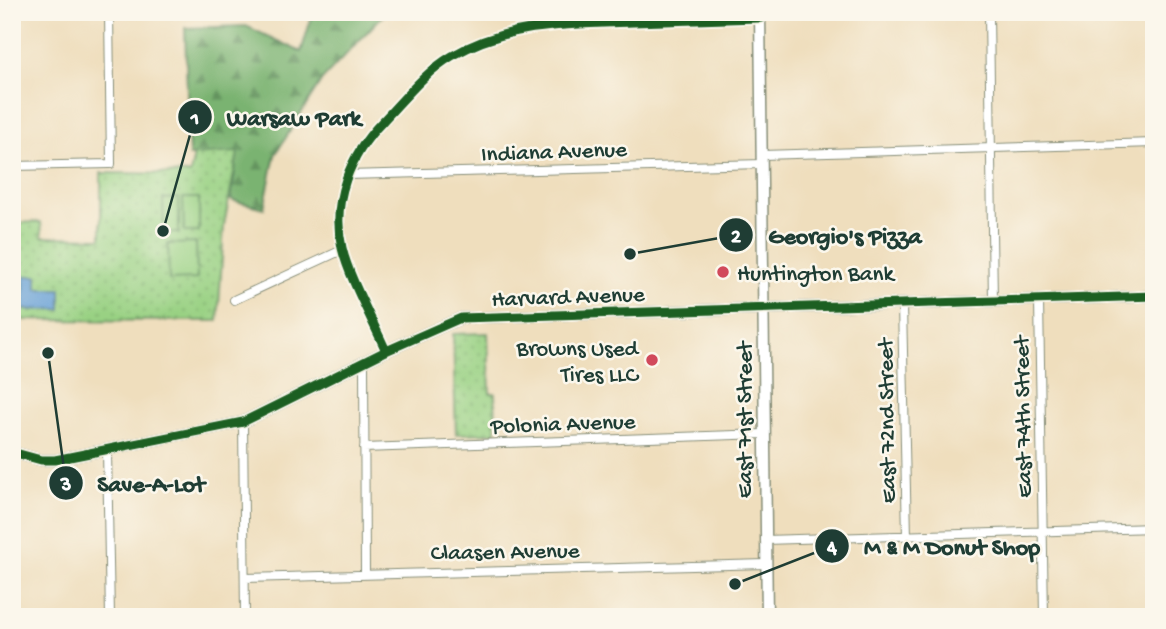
<svg xmlns="http://www.w3.org/2000/svg" width="1166" height="629" font-family="'Gochi Hand',sans-serif">
<defs>
<pattern id="forest-firs" width="22" height="20" patternUnits="userSpaceOnUse" patternTransform="scale(1.75)"><rect width="22" height="20" fill="#7ab371"/><path d="M5 1l3.5 6h-7zM16 11l3.5 6h-7z" fill="#63935e"/></pattern>
<pattern id="park-dots" width="8" height="8" patternUnits="userSpaceOnUse" patternTransform="scale(1.75)"><rect width="8" height="8" fill="#99d183"/><path d="M2 2h.1M6 6h.1" fill="none" stroke="#83b472" stroke-width="1.8" stroke-linecap="round"/></pattern>
</defs>
<rect width="100%" height="100%" fill="#fbf7ec"/>
<filter id="ink" filterUnits="userSpaceOnUse"><feTurbulence type="fractalNoise" baseFrequency=".0143" numOctaves="2"/><feDisplacementMap in="SourceGraphic" scale="14" xChannelSelector="R" yChannelSelector="G"/><feConvolveMatrix kernelMatrix="1 2 1 2 8 2 1 2 1" color-interpolation-filters="sRGB"/></filter>
<filter id="wash" filterUnits="userSpaceOnUse"><feTurbulence type="fractalNoise" baseFrequency=".00686" numOctaves="4" result="noise"/><feDisplacementMap in="SourceGraphic" scale="28" xChannelSelector="R" yChannelSelector="G"/><feGaussianBlur stdDeviation="1.57" result="paint"/><feColorMatrix in="noise" values="0 0 0 0 0 0 0 0 0 0 0 0 0 0 0 0 0 1.4 0 .05"/><feComposite in="paint" operator="in"/></filter>
<g filter="url(#wash)">
<rect width="100%" height="100%" fill="#efdebd"/>
<path fill="url(#forest-firs)" stroke="#4c7852" stroke-width="2" d="M313,12h73l-64,68 -47,75 -11,53 -33,-8 6,-44h-48l-4,-128 61,-2 55,26z"/>
<path fill="url(#park-dots)" stroke="#5c875c" stroke-width="2" d="M238,152l-14,73 -6,96 -206,-1v-97l29,-1 1,15 59,1v-65l89,1 4,-19z
M488,333l2,60h5l1,40 -40,1 -3,-100z"/>
<path fill="#99d183" stroke="#5c875c" stroke-width="2" d="M179,198v35h-15l-1,-34z
M183,198h16v34h-15z
M196,243l1,36 -28,1 -1,-36z"/>
<path fill="#659fd5" stroke="#426e84" stroke-width="2" d="M24,276h13v13h24v20l-37,1z"/>
</g>
<g filter="url(#ink)">
<g fill="none" stroke-linecap="round" stroke-linejoin="round">
<defs>
<path id="minor" d="M989,12l4,290
M762,155l392,-12
M12,166l99,-2 -2,-152
M347,175l415,-11
M234,300l108,-50
M1039,300l5,317
M902,305l5,232
M386,351c-13,-30 -37,-73 -44,-103 -11,-47 8,-93 40,-126 22,-23 43,-50 70,-66 56,-33 117,-32 181,-34 42,-1 85,-3 128,-4
M364,362l1,210
M243,422l2,195
M364,448l400,-14
M107,450l3,167
M765,540l389,-12
M245,578l521,-14"/>
<path id="secondary" d="M760,12l7,605
M12,452l29,8h14l188,-38 143,-71 75,-33 693,-22"/>
</defs>
<use href="#minor" stroke="#878e78" stroke-width="10"/>
<use href="#secondary" stroke="#878e78" stroke-width="13"/>
<use href="#minor" stroke="#fff" stroke-width="8"/>
<use href="#secondary" stroke="#fff" stroke-width="10"/>
<defs>
<path id="cycleway" d="M386,351c-13,-30 -37,-73 -44,-103 -11,-47 8,-93 40,-126 22,-23 43,-50 70,-66 56,-33 117,-32 181,-34 42,-1 85,-3 128,-4
M12,452l29,8h14l188,-38 143,-71 75,-33 693,-22"/>
</defs>
<use href="#cycleway" stroke="#fbf7ec" stroke-width="13"/>
<use href="#cycleway" stroke="#1b5e20" stroke-width="9"/>
</g>
</g>
<g fill="#d1495b" stroke="#fbf7ec" stroke-width="2.5">
<circle cx="723" cy="272" r="7"/>
<circle cx="652" cy="360" r="7"/>
</g>
<g text-anchor="middle" stroke-width="5" stroke-linejoin="round" paint-order="stroke">
<g font-size="23" fill="#1f3d34" stroke="#fbf7ec">
<text transform="translate(554 150) rotate(-2)" y="8">Indiana Avenue</text>
<text transform="translate(568 295) rotate(-2)" y="8">Harvard Avenue</text>
<text transform="translate(1021 417) rotate(-91)" y="8">East 74th Street</text>
<text transform="translate(743 420) rotate(-90)" y="8">East 71st Street</text>
<text transform="translate(885 421) rotate(-91)" y="8">East 72nd Street</text>
<text transform="translate(563 422) rotate(-2)" y="8">Polonia Avenue</text>
<text transform="translate(505 550) rotate(-1)" y="8">Claasen Avenue</text>
</g>
<g font-size="23" fill="#1f3d34" stroke="#fbf7ec" text-anchor="start">
<text x="737" y="280">Huntington Bank</text>
<text x="638" y="355" text-anchor="end">Browns Used<tspan x="638" dy="26">Tires LLC</tspan></text>
</g>
</g>
<path fill="none" stroke="#1f3d34" stroke-width="2.5" d="M163 231L195 117M630 254L736 235M48 353L66 483M735 584L832 546"/>
<g fill="#1f3d34" stroke="#fbf7ec" stroke-width="2.5">
<circle cx="163" cy="231" r="7"/>
<circle cx="630" cy="254" r="7"/>
<circle cx="48" cy="353" r="7"/>
<circle cx="735" cy="584" r="7"/>
<circle cx="195" cy="117" r="18"/>
<circle cx="736" cy="235" r="18"/>
<circle cx="66" cy="483" r="18"/>
<circle cx="832" cy="546" r="18"/>
</g>
<g font-size="21" text-anchor="middle" font-weight="bold" fill="#fff">
<text x="195" y="124">1</text>
<text x="736" y="242">2</text>
<text x="66" y="490">3</text>
<text x="832" y="553">4</text>
</g>
<g font-size="24" text-anchor="middle" font-weight="bold" fill="#1f3d34" stroke="#fbf7ec" stroke-width="5" stroke-linejoin="round" paint-order="stroke">
<text x="294" y="125">Warsaw Park</text>
<text x="845" y="243">Georgio's Pizza</text>
<text x="151" y="491">Save-A-Lot</text>
<text x="952" y="554">M &amp; M Donut Shop</text>
</g>
<rect width="1166" height="629" fill="none" stroke="#fbf7ec" stroke-width="42"/>
</svg>
